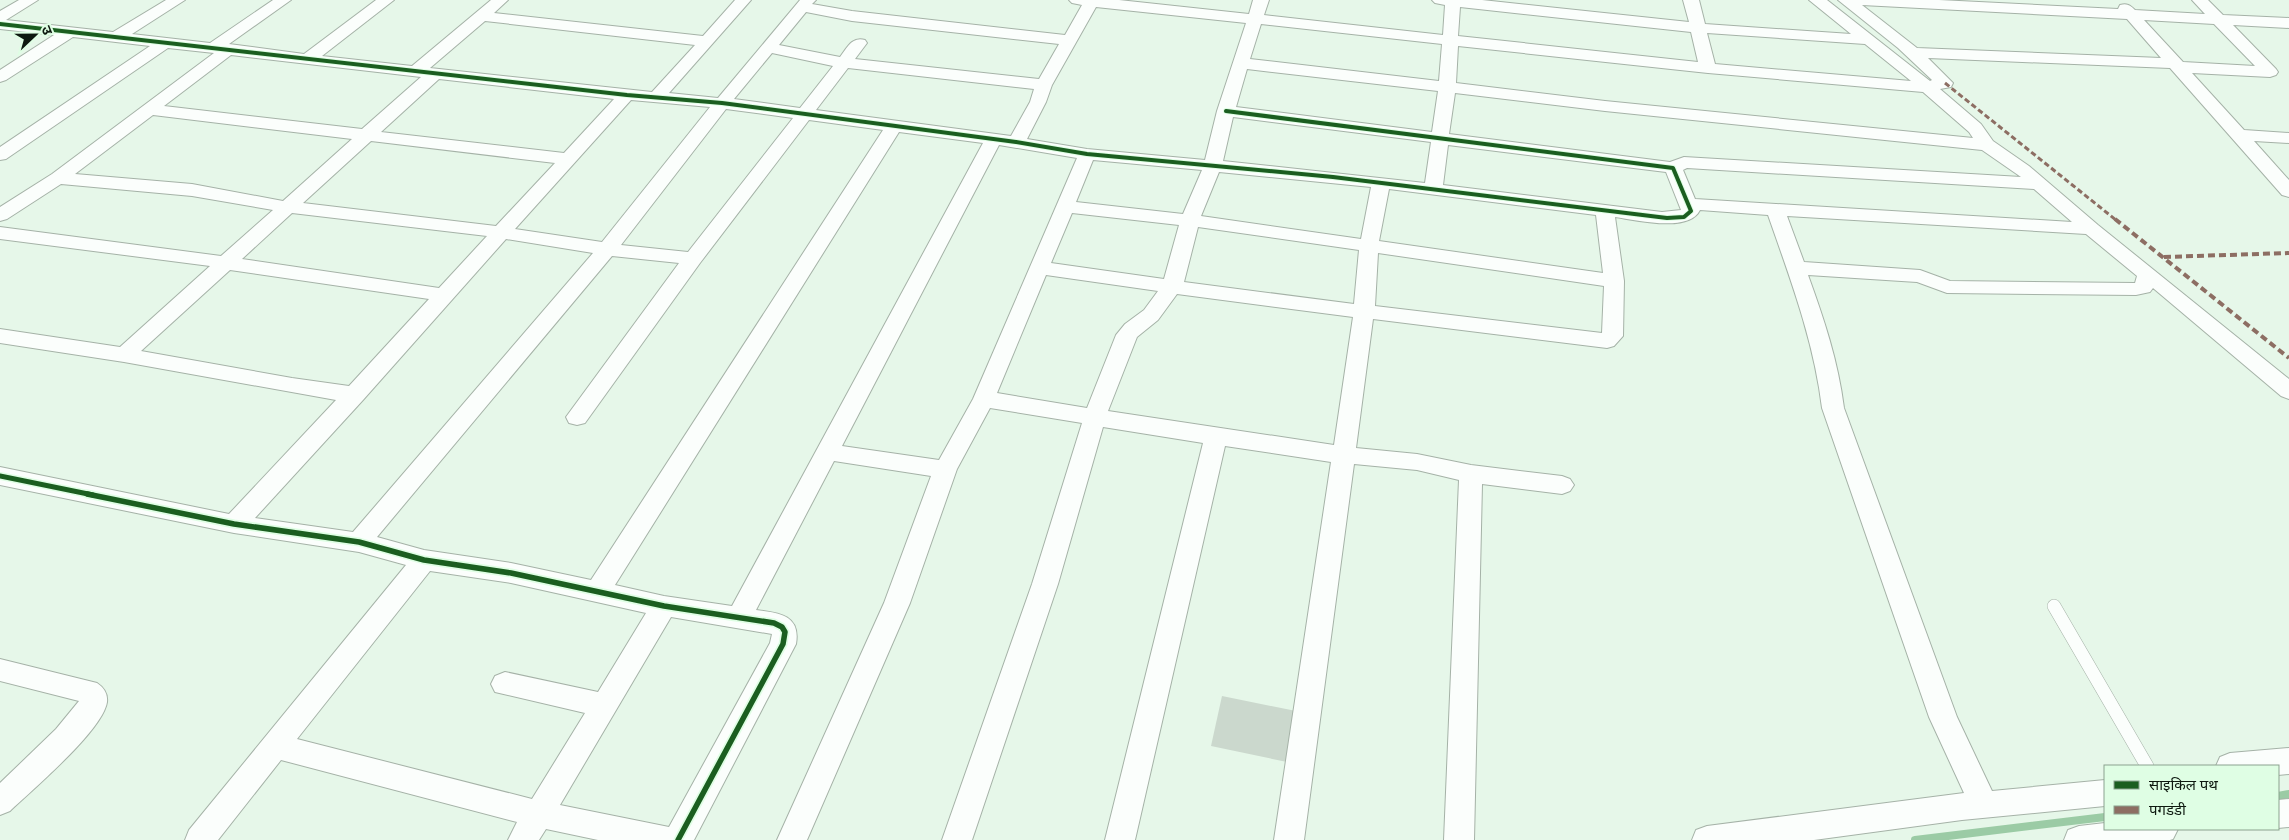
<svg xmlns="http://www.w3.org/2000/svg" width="2289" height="840" font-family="'Roboto Serif','Noto Sans Devanagari',serif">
<rect width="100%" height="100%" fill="#e6f7e9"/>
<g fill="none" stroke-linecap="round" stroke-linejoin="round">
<path stroke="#9bcba5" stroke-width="8" d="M2278,796l11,-2
M1915,840l190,-23"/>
</g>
<path fill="#cbd8cd" d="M1222,696l74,15 -9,51 -76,-16z"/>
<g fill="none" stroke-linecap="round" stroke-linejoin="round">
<defs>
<path id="lane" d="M2054,606l93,160"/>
<path id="street" d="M19,0h19l-32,20 107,12 53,-32h19l-53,34 78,9 63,-43h18l-62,44 75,10 72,-54h18l-72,56 90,10 79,-66h17l-14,13 209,23 32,-36h16l-82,93 49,5 82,-98h16l-4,4 40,7 213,24 17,-30 -10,-2 -3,-3h50l130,14 4,-14h16l-5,15 179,20 2,-30 -10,-2 -3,-3h50l207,22 -6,-22h16l6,24 146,10 -42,-34h18l103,81 2,-1 -34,-32 -60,-48h101l179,9 2,-4c7,-2 10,0 15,5l70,4 -13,-14h16l15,15 66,3v10l-56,-3 43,44 2,3 -2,3 -6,2 -78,-4 52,57 45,3v10l-35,-2 35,39v17l-7,-2 -112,-127 -242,-10 25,25 -2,4 -11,2 41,35 12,17 36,25 69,59 191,154v20l-8,-3 -128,-108 -3,4 -14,3 -189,-2 -30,-11 -109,-7c16,44 30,86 36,133l113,309 35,74 113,-11v26l-143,14 -148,20h-122l4,-10 11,-4 257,-33 -35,-76 -107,-309c-8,-67 -32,-130 -54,-193l-68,-5c-11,23 -64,10 -85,7l9,64 -1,55 -9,10 -7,2 -234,-29 -17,129 61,6 54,11 91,11 8,3 4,6 -4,6 -8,3 -80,-10 -8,356h-30l15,-360 -42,-10 -63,-6 -50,376h-30l57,-378 -106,-16 -90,394h-30l98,-397 -100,-16 -45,157 -86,256h-30l90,-256 50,-161 -92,-15 -33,61 -47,134 -103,237h-30l107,-237 47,-127 -97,-15 -78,149c23,3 45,5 40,34l-102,196h-96l-52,-11 -7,11h-31l9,-18 -236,-62 -63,80h-33l4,-10 217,-265 -47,-13 -125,-19 -234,-48v-18l229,47 107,-114 -212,-38 -124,-19v-14l120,18 90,-81 -210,-27v-12l221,29 52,-46 -81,-14 -131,-12 -54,35 -7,2v-14l52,-33 162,-121 -46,-5 -162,111 -6,1v-13l150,-101 -77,-9 -67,43 -6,2v-12l54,-35 -54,-6v-18zM1862,5l265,14 34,39 -244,-10zM1096,7l150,16 -29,88 -12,49 -118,-11 -60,-10 19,-37 6,-17zM1460,7l231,25 7,30 -240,-26zM806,12l46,9 207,23 -20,35 -184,-20 12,-16 -2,-3c-13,-4 -18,8 -25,17l-61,-12zM2144,20l70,4 41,42 -72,-4zM485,21l210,24 -43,47 -222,-24zM1261,24l181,20 -3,37 -189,-22zM1707,33l158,11 46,37 -196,-17zM1458,46l250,27 215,19 46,40 4,6 -368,-37 -149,-18zM772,53l61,13 -33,42 -66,-9zM231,55l190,22 -59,52 -198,-23zM848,68l186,21 -4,13 -19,34 -195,-26zM1247,69l191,22 -6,41 -196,-25zM439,79l175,20 -50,54 -183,-21zM1455,93l150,18 377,39 39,27 -337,-20 -14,5 -221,-28zM631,100l79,7 -108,135 -87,-13zM726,109l67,9 -105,134 -67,-7zM153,115l199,24 -69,62 -91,-17 -117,-10zM1233,117l198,25 -6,41 -202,-22zM809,120l74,10 -292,450 -80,-17 -87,-13 -47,-13 235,-281 67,7 -113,154 3,6 8,2 8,-2 115,-160zM899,132l84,11 -251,463 -68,-10 -49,-11zM371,141l184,22 -59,63 -193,-23zM999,145l78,13 -104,241 -34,61 -97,-14zM1448,145l218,27 15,38 -19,2 -219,-27zM1093,160l109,10 -19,44 -107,-12zM1687,168l347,21 38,33 -377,-23 -12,-29zM1219,172l152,15 -10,52 -160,-23zM1389,189l207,26 7,58 -224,-32zM292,213l195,23 -48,52 -197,-29zM1072,213l107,12 -15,54 -113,-16zM1787,216l299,18 51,42 -2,7 -185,-2 -30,-11 -116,-8zM1198,227l161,23 -5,54 -170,-22zM506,239l87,14 -240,279 -98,-14 108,-118zM1378,253l226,33 -2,47 -227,-27zM230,270l199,29 -80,87 -57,-8 -151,-27zM1046,275l112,16 -14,19 -19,14 -9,11 -29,73 -90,-15zM1177,294l176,23 -19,128 -226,-34 29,-74 21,-17zM430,571l81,12 135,30 -48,79 -93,-20 -10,4 -4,8 4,8 90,21 -53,86 -235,-60zM671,617l101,17 -2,9 -101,184 -109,-22z
M0,659l97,24c6,4 11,10 10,19 -4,28 -75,88 -97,109l-10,4v-32l56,-54 23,-28 -79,-20z
M2289,748v26l-11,1v-9h-62l4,-9 10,-4z
M2289,799v28l-11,1v-28z
M2105,823v6h73l-5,10 -3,1h-106l4,-10 11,-4z"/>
</defs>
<use href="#lane" stroke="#a5b2a7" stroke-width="14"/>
<use href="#street" stroke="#a5b2a7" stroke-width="2"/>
<use href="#lane" stroke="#fbfefc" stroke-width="13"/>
<use href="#street" fill="#fbfefc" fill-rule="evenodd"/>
<path stroke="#8d6e63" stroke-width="3" stroke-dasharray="5.5 3" stroke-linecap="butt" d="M1945,83l171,137"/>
<path stroke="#8d6e63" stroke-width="4" stroke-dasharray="7 4" stroke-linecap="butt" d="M2115,219l174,139
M2164,257l125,-4"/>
<defs>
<path id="cycleway-far2" d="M0,24l627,71 95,8 294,39 71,12 246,23 334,41 17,-1 7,-6 -18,-43 -447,-57"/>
<path id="cycleway-far1" d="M0,476l93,19"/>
<path id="cycleway" d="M87,494l147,30 125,18 65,18 87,13 153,33 110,17 8,4 3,5 -2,12 -105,196"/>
</defs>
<use href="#cycleway-far2" stroke="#dffee4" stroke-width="6"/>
<use href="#cycleway-far1" stroke="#dffee4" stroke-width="8"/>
<use href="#cycleway" stroke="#dffee4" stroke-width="9"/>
<use href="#cycleway-far2" stroke="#1b5e20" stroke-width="4"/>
<use href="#cycleway-far1" stroke="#1b5e20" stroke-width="5"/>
<use href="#cycleway" stroke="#1b5e20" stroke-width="5.5"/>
</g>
<rect x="2104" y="765" width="175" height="65" fill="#dffee4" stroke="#8ba28f"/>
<rect x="2114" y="781" width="25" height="8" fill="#1b5e20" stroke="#8ba28f"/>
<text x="2149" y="790" font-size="15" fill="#0e1910">साइकिल पथ</text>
<rect x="2114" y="806" width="25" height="8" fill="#8d6e63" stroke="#8ba28f"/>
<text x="2149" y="815" font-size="15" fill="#0e1910">पगडंडी</text>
<g transform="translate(35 35) rotate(68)" stroke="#dffee4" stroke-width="4" paint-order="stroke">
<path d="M0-4L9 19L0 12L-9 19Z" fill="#0e1910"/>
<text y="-8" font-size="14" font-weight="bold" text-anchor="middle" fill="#0e1910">उ</text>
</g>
</svg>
